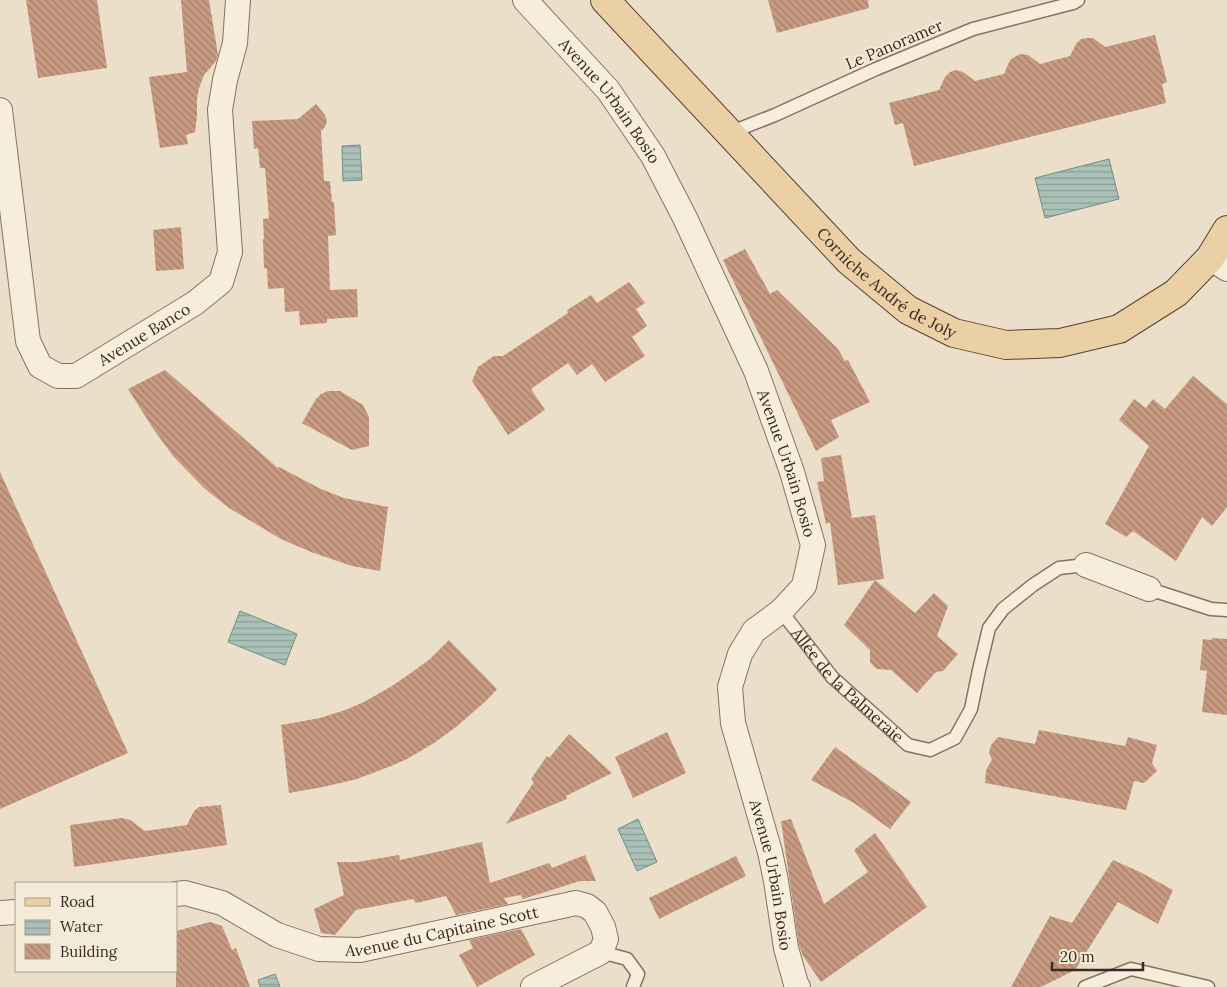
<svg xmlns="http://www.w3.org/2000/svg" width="1227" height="987" font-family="Lora,serif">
<defs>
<pattern id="water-rules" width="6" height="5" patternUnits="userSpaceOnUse" patternTransform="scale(1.25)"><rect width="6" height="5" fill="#aac1b8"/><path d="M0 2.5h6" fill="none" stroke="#8b9d95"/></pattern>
<pattern id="building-back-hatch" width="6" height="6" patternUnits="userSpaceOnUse" patternTransform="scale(1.25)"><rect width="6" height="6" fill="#c89a82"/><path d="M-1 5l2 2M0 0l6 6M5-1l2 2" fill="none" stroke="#a37e6a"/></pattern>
</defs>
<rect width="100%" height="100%" fill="#ecdfc9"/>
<path fill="url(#water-rules)" stroke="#708f85" d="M360,145l2,35 -19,1 -1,-35z
M1109,159l10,40 -74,19 -10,-40z
M240,611l57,23 -12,31 -57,-23z
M638,819l19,43 -20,9 -19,-42z
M275,974l5,13h-20l-2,-7z"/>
<path fill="url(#building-back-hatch)" d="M26,0h71l10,68 -69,10z
M181,0h28l9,55 -2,6 -12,14 -5,13 -2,11v16l-2,17 -9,3 2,9 -28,4 -11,-71 38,-5z
M768,0h100l1,8 -92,25z
M1155,35l12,47 -5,2 4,19 -252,63 -11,-43 -8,2 -6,-22 50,-13 6,-13 5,-5 6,-2 7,2 12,9 29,-7 6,-14 6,-4 5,-2 7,1 12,9 30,-8 6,-12 5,-5 6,-1h6l12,9z
M316,104l9,11 2,6 -2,6 -4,4 3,50h6l2,21h2l2,33 -8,1 2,54 27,-1 1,28 -31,2v4l-27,2 -1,-14 -14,1 -1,-24 -16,1 -1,-20 -3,-1 -1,-29h1l-1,-20 6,-1 -4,-50h-5l-2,-20 -4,1 -2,-28 46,-2z
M181,227l3,42 -28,2 -3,-41z
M745,249l25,45 7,-4 61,59 7,12 3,-1 22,42 -39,18 8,17 -23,14 -93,-191z
M629,282l16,21 -9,6 11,17 -15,11 13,19 -40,26 -13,-18 -15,11 -9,-12 -37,26 14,21 -37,25 -36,-54 6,-14 16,-11h9l65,-43 -1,-3 24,-15 6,8z
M165,370l113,98 1,-1 42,22 23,9 44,9 -8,64 -28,-5 -41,-14 -30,-13 -52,-31 -25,-20 -31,-32 -19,-26 -26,-41z
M1193,376l34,28v103l-15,19 -10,-9 -26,44 -43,-30 -7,6 -21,-13 44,-78 -30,-26 15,-21 12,9 7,-9 12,10z
M328,391h12l23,14 6,12v29l-17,4 -50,-27 14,-24 5,-5z
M841,455l11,63 23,-3 9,64 -46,6 -8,-63 -4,2 -9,-42 7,-1 -3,-23z
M0,472l128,281 -128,56z
M875,580l40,33 19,-20 14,13 -11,30 21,18 -15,17 -7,1 -19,21 -26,-23 -14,-1 -7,-7v-12l-26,-25z
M1212,638l15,1v76l-25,-3 5,-41 -7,-1 3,-31 8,1z
M449,640l48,49 -10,11 -31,27 -22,16 -27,16 -16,7 -34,13 -34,8 -34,6 -8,-68 39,-7 25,-8 19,-8 28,-16 23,-16 15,-11z
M1039,730l86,16 3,-9 29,8 -5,18 5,8 -13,12 -10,-2 -8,29 -141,-27 1,-13 6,-10 -3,-7 2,-8 7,-8 37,7z
M667,732l19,41 -53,25 -18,-41z
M569,734l43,39 -46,23 1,3 -61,25 28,-42 -3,-3 16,-23 2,2z
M835,747l76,55 -21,27 -36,-26 -43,-23z
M221,805l6,40 -153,22 -4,-42 52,-7 8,2 15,11 42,-6 7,-14 5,-4z
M791,819l33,85 44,-32 -14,-22 21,-17 52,74 -106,75 -18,-26 -4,-11 -18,-124z
M482,842l8,41 59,-20 3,5 33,-13 11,26h-16l-57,18 -2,-4 -17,3 4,6 -52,11 -10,-19 -30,7 -3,-4 -57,11 -21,25 -14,-2 -7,-24 30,-14 -7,-33h20l42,-7 1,5z
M736,856l10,20 -87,43 -10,-21z
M1113,860l27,12 33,18 -15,34 -40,-22 -43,68 -34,17h-30l39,-71 22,7z
M210,922l12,4 10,24 4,-2 14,39h-74v-56z
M521,929l14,26 -58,32 -18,-32 14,-7 -4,-8z"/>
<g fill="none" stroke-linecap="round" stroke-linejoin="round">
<defs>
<g id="lane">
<path d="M729,133l46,-18 101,-46 97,-40 100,-26 5,-3"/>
<path d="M1149,589l62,20 16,1"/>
<path id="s1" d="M781,611l51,66 76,68 22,5 25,-12 16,-29 8,-39 10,-42 14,-19 30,-24 26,-17 27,-3"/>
<path d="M601,952l26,7 11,15 -5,13"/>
<path d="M1085,987l46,-18 77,18"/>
</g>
<g id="street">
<path id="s2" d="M525,0l83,90 45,66 32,62 71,153 36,101 21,73 -9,41 -23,25 -27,20 -14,23 -10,33 3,36 37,129 6,29 10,67 10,36 2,3"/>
<path id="s3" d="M0,110l28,231 12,25 18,10h18l119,-73 26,-21 9,-30 -10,-142 5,-30 10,-37 3,-43"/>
<path d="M1210,258l17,11"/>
<path d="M1086,565l63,24"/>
<path id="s4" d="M176,894l9,-1 37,10 55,32 42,14 41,1 216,-47 11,3 8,6 8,15 3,12 -5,13 -68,35"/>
<path d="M0,913l16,-1"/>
</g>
<g id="primary">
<path id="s5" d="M605,0l244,261 59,49 46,23 52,12 54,-2 59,-14 57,-36 34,-35 17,-28"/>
</g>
</defs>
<use href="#lane" stroke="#87725f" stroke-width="15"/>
<use href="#street" stroke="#87725f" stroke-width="26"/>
<use href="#primary" stroke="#564032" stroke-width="30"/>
<use href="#lane" stroke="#f7eddc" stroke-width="12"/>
<use href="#street" stroke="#f7eddc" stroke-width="24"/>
<use href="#primary" stroke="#ecd0a5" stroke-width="28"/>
</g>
<g text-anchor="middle" stroke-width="4" stroke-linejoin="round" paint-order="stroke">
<g font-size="16" fill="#392b21" stroke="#f4ead8">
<text transform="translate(894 44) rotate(-23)" y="6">Le Panoramer</text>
<text dy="6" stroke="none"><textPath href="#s2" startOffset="132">Avenue Urbain Bosio</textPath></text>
<text dy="6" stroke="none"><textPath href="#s5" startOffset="401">Corniche André de Joly</textPath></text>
<text dy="6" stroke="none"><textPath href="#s3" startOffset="379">Avenue Banco</textPath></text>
<text dy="6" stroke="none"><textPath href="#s2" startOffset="538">Avenue Urbain Bosio</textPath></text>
<text dy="6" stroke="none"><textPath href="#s1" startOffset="100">Allée de la Palmeraie</textPath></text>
<text dy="6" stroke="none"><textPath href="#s2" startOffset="988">Avenue Urbain Bosio</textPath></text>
<text dy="6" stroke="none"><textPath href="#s4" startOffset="280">Avenue du Capitaine Scott</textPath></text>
</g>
</g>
<rect x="15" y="882" width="162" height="90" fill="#f4ead8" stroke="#a99e8f"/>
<rect x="25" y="898" width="25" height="8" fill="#ecd0a5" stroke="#a99e8f"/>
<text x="60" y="907" font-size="15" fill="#392b21">Road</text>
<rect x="25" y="920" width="25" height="15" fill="url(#water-rules)" stroke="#a99e8f"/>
<text x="60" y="932" font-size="15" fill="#392b21">Water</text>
<rect x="25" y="944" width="25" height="15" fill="url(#building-back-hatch)" stroke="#a99e8f"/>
<text x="60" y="957" font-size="15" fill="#392b21">Building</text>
<path d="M1052 962v8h91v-8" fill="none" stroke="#392b21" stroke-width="2.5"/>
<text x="1060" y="962" font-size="15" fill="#392b21" stroke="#f4ead8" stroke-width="4" paint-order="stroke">20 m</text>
</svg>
